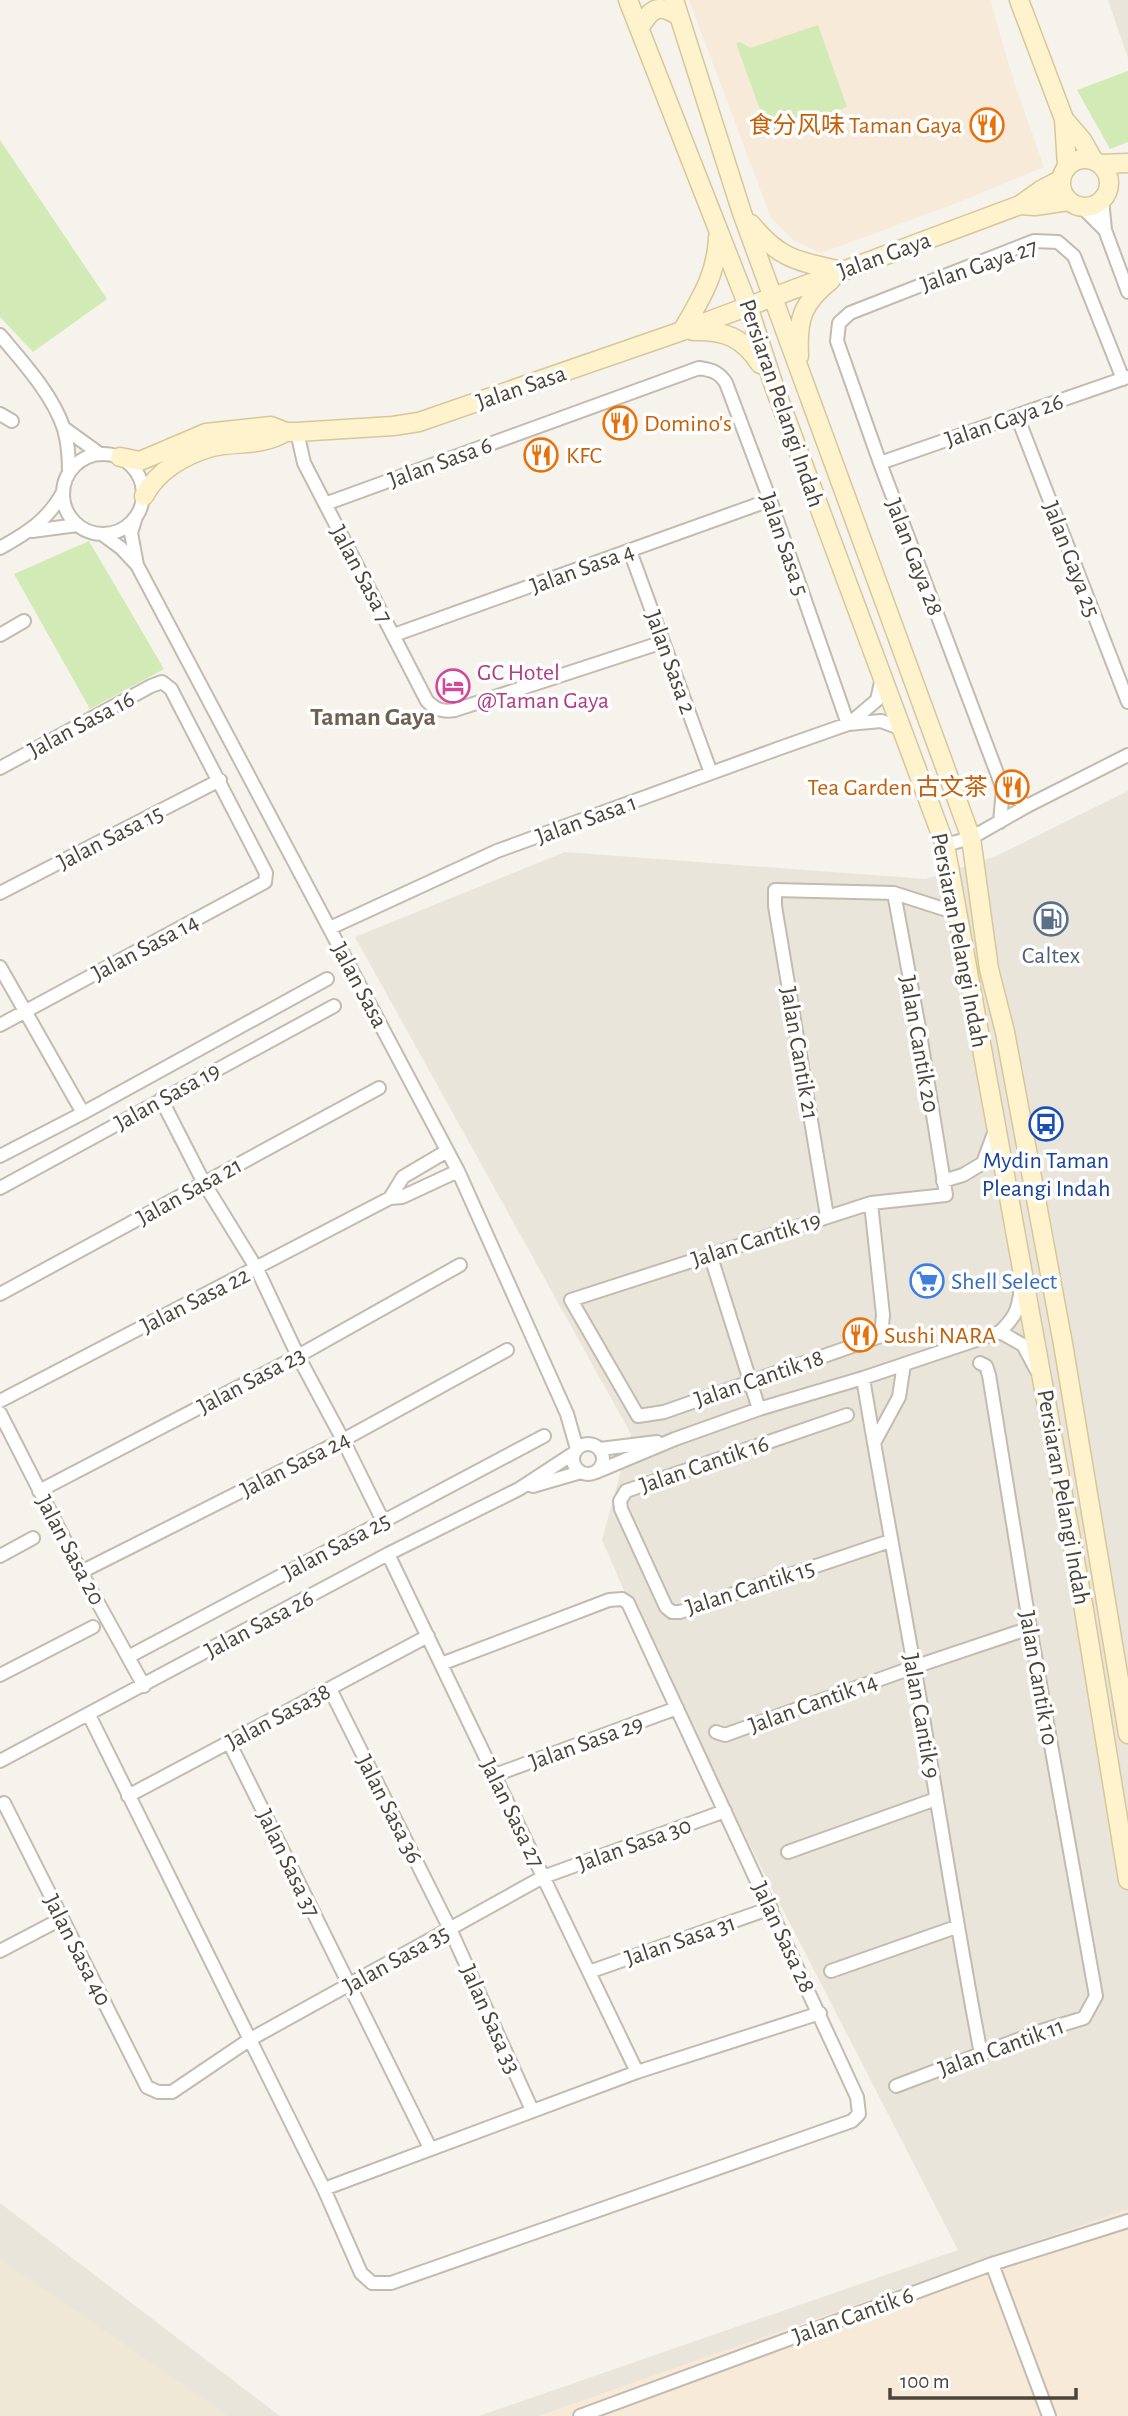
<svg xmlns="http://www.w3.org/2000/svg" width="1128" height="2416" font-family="'Alegreya Sans','Noto Sans SC',sans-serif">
<rect width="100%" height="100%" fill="#f6f3ec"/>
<path fill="#eae5da" d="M1108,0h20v58z
M1128,791v1625h-649l479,-166 -305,-593 -51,-117 29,-106 -276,-497 210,-85 361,27 70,-23z
M0,2203l280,213h-280z"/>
<path fill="#f7ead8" d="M689,0h301l25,85 29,82 -87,36 -136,50 -28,-13 -22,-22z
M1128,2209v207h-590z"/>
<path fill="#efe8d6" d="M0,2259l229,157h-229z"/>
<path fill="#d2eab5" d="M818,25l29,82 -79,25 -32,-89 4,-1 10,6z
M1128,71v71l-18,7 -33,-59z
M0,140l107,159 -74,53 -33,-35z
M89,541l75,128 -74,40 -76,-135z"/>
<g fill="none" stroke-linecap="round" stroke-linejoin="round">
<defs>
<path id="street" d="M1102,199l3,31 23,62
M1082,207l23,23
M0,335c22,26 53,60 64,94 4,14 5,28 5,43
M0,414l12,7
M1017,416l111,286
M64,428l36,26
M297,432l7,31 123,238c9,9 16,11 28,9l208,-68
M63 494a40 40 0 1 1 80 0a40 40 0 1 1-80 0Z
M880,463l248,-86
M325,504l374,-136c13,2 20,4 27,15l44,117 78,224
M135,520l-4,13 6,32
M32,531l45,-6
M102,534l19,14 16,17 321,606 109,243 10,35
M0,548c27,-15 48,-28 63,-56
M630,551l81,222
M0,635l24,-14
M394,635l376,-135
M851,722l26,-22 5,-22
M0,768l151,-82 11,-4 9,7 95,184 -1,9 -265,143
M1003,789l24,17
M1000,822l3,-33 -123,-326 -43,-122 2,-18 11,-10 184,-72 24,1 16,14 49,123
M945,845l26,-7 56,-32 101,-51
M0,893l220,-113
M330,928l167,-77 283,-103 68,-24 33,-3 19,7
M0,967l83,146
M161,1099l43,84 53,86 41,87 45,84 40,81
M0,1156l83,-43 244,-134
M943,1181l20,-6 20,-12 11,-30
M0,1188l334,-182
M390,1198l13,-21 44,-26
M871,1203l12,112 -2,21 -217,76 -26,4 -67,-116 300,-97 75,-8 -27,-167 -25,-135
M827,1216l-52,-310v-16l119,3 53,17 10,-1
M710,1254l49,155
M0,1294l379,-206
M1000,1332l23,13 14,26
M863,1378c16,97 34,192 51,288 23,129 42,259 67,388
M0,1401l390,-203 12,-1 56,-26
M0,1413l81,159 63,114
M847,1415l-221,76 -6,10 1,8 45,98 6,5h8l210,-71
M874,1443l25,-46 5,-33
M573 1459a15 15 0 1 1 30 0a15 15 0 1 1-30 0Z
M600,1449l57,-7
M596,1472l79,-33 84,-30 104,-31 137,-46c16,-16 18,-22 21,-44
M533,1486l48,-14
M39,1491l259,-135 162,-91
M388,1554l249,518
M0,1556l33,-18
M81,1572l262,-132 164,-90
M128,1657l416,-221
M0,1675l93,-48
M330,1689l120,240 82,181
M89,1715l235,474 37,84 11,10h19l461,-162 7,-7 -2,-17 -229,-494 -6,-4 -13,1 -168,64
M716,1732l9,3 189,-68 116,-39
M229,1742l201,406
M0,1761l388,-207 131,-65 55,-36
M495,1775l182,-67
M128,1796l300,-160
M4,1803l143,284 11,5h14l77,-52 294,-163 182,-66
M788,1852l148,-53
M0,1951l61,-32
M831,1971l125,-44
M589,1972l182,-64
M896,2086l145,-55 43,-13 12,-22 -66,-368 -41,-253 -3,-9 -6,-3
M324,2189l313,-117 183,-59
M992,2264l57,152
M580,2416l412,-152 136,-43"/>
<path id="secondary" d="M628,0l120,306 26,80 171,459 139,765 44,270
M674,0l68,213 229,625 18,131 16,63 58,312 65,390
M1019,0l45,119 3,47
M640,27c12,-19 18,-24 39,-11
M1064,119l18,21 12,21
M1061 183a24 24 0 1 1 48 0a24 24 0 1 1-48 0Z
M1100,164l28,-1
M1020,205l15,1 33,-5
M751,224c29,36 47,37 91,47
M682,331c18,-31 35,-57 36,-94
M693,331c31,-1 50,6 67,33
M799,356c-2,-37 3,-53 32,-76
M120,457l20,4 66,-28 65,-7 15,6h11l96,-6 26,-4 263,-91 338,-126 21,-15 19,-10
M144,496c13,-25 40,-41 68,-49 27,-6 48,0 74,-15"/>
</defs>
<use href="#street" stroke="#c2bbae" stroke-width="16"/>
<use href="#secondary" stroke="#d6c79b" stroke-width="21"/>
<use href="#street" stroke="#fff" stroke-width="12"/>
<use href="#secondary" stroke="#fff3cd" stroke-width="18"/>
</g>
<defs>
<symbol id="restaurant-ring" viewBox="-11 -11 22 22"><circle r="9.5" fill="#fff" stroke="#e8710a" stroke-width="1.5"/><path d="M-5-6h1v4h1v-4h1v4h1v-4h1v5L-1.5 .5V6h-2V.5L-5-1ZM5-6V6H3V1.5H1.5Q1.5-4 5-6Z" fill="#e8710a"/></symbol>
<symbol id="hotel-ring" viewBox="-11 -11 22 22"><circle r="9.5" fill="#fff" stroke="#d1479c" stroke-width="1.5"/><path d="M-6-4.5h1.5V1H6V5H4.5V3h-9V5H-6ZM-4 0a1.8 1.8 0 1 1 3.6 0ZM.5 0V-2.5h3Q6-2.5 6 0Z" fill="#d1479c"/></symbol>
<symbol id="fuel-ring" viewBox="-11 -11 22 22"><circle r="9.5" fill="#fff" stroke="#5c6f8a" stroke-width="1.5"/><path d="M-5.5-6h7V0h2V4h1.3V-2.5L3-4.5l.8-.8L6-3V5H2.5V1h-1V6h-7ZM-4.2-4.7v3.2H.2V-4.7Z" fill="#5c6f8a"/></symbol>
<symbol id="bus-ring" viewBox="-11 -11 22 22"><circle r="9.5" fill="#fff" stroke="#1a4fb4" stroke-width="1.5"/><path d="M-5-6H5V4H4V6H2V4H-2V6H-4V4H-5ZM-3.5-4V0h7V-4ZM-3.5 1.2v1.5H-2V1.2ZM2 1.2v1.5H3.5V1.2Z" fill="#1a4fb4"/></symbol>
<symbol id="supermarket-ring" viewBox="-11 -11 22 22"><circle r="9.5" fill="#fff" stroke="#3f7fe0" stroke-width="1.5"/><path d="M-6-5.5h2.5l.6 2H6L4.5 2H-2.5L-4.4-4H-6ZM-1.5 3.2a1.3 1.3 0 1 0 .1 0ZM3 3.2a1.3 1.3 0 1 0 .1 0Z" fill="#3f7fe0"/></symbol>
</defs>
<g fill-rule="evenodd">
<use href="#restaurant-ring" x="968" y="106" width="38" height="38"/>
<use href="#restaurant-ring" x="601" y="404" width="38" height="38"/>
<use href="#restaurant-ring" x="522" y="436" width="38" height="38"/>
<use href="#hotel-ring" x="434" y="667" width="38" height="38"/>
<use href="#restaurant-ring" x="993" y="768" width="38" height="38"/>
<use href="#fuel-ring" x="1032" y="900" width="38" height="38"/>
<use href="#bus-ring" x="1027" y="1105" width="38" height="38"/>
<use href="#supermarket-ring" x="908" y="1262" width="38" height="38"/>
<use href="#restaurant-ring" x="841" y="1316" width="38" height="38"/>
</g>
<g text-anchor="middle" stroke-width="7" stroke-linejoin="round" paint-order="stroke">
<g font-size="24" fill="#c56008" stroke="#fff" text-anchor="start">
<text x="962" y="133" text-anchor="end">食分风味 Taman Gaya</text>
<text x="644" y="431">Domino's</text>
<text x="566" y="463">KFC</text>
<text x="988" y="795" text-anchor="end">Tea Garden 古文茶</text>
<text x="884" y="1343">Sushi NARA</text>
</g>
<g font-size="24" fill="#4b4439" stroke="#fff">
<text transform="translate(884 255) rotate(-20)" y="8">Jalan Gaya</text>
<text transform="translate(979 265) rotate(-19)" y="8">Jalan Gaya 27</text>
<text transform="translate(521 387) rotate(-19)" y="8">Jalan Sasa</text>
<text transform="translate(782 403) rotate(71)" y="8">Persiaran Pelangi Indah</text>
<text transform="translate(1004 420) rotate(-19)" y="8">Jalan Gaya 26</text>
<text transform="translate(440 462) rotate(-20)" y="8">Jalan Sasa 6</text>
<text transform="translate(785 544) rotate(71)" y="8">Jalan Sasa 5</text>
<text transform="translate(915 557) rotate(69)" y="8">Jalan Gaya 28</text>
<text transform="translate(1072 559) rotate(69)" y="8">Jalan Gaya 25</text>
<text transform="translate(582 568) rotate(-20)" y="8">Jalan Sasa 4</text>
<text transform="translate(362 574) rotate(62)" y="8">Jalan Sasa 7</text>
<text transform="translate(671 662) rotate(70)" y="8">Jalan Sasa 2</text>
<text transform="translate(81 724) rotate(-28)" y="8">Jalan Sasa 16</text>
<text transform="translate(586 819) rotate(-20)" y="8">Jalan Sasa 1</text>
<text transform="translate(110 837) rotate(-27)" y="8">Jalan Sasa 15</text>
<text transform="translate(960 940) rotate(79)" y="8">Persiaran Pelangi Indah</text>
<text transform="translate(145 947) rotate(-28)" y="8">Jalan Sasa 14</text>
<text transform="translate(360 985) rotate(62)" y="8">Jalan Sasa</text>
<text transform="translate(920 1044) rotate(80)" y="8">Jalan Cantik 20</text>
<text transform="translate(800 1053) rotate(80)" y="8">Jalan Cantik 21</text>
<text transform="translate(167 1096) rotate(-29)" y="8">Jalan Sasa 19</text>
<text transform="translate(189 1191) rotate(-29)" y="8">Jalan Sasa 21</text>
<text transform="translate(756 1239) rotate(-18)" y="8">Jalan Cantik 19</text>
<text transform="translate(195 1300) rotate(-27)" y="8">Jalan Sasa 22</text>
<text transform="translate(759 1378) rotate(-19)" y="8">Jalan Cantik 18</text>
<text transform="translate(251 1380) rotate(-28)" y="8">Jalan Sasa 23</text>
<text transform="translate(295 1464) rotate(-27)" y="8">Jalan Sasa 24</text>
<text transform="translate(704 1464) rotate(-19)" y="8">Jalan Cantik 16</text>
<text transform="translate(1064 1497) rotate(80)" y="8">Persiaran Pelangi Indah</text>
<text transform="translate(336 1546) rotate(-28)" y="8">Jalan Sasa 25</text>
<text transform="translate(71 1550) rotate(62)" y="8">Jalan Sasa 20</text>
<text transform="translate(750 1587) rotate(-18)" y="8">Jalan Cantik 15</text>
<text transform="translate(259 1624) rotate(-28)" y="8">Jalan Sasa 26</text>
<text transform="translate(1039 1678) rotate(80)" y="8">Jalan Cantik 10</text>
<text transform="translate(813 1703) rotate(-20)" y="8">Jalan Cantik 14</text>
<text transform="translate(278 1716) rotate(-28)" y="8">Jalan Sasa38</text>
<text transform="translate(922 1716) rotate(80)" y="8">Jalan Cantik 9</text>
<text transform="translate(586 1742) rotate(-20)" y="8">Jalan Sasa 29</text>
<text transform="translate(390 1809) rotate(63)" y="8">Jalan Sasa 36</text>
<text transform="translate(513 1813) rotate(64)" y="8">Jalan Sasa 27</text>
<text transform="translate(634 1844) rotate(-20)" y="8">Jalan Sasa 30</text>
<text transform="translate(289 1863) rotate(64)" y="8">Jalan Sasa 37</text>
<text transform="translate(784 1937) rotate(65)" y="8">Jalan Sasa 28</text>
<text transform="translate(680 1940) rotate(-19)" y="8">Jalan Sasa 31</text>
<text transform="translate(78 1950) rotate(63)" y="8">Jalan Sasa 40</text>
<text transform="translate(396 1959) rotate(-29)" y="8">Jalan Sasa 35</text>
<text transform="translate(491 2019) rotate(66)" y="8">Jalan Sasa 33</text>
<text transform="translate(1001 2047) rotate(-20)" y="8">Jalan Cantik 11</text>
<text transform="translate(853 2315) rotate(-20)" y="8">Jalan Cantik 6</text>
</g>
<g font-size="24" fill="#b23c85" stroke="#fff" text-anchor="start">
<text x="477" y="680">GC Hotel<tspan x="477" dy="28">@Taman Gaya</tspan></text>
</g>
<g font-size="24" fill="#4e5e75" stroke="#fff">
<text x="1051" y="963">Caltex</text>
</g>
<g font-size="24" fill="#164399" stroke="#fff">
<text x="1046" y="1168">Mydin Taman<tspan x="1046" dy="28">Pleangi Indah</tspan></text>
</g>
<g font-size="24" fill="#366cbe" stroke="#fff" text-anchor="start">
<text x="951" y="1289">Shell Select</text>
</g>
<g font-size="26" font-weight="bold" fill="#6e6250" stroke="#fff">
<text x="373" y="725">Taman Gaya</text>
</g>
</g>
<path d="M890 2388v10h186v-10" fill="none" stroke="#4b4439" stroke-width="3.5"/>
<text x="900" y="2388" font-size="21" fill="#4b4439" stroke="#ffffff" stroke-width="5" paint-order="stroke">100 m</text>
</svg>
